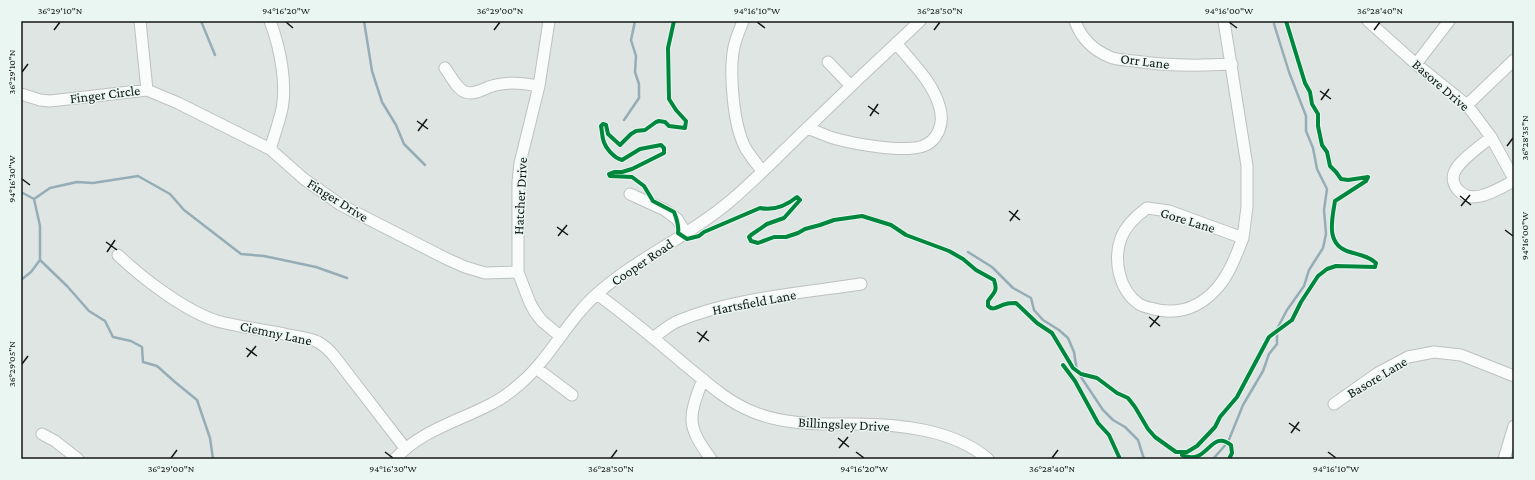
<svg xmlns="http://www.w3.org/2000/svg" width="1535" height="480" font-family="'Crimson Pro',serif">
<rect width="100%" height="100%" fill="#dfe5e2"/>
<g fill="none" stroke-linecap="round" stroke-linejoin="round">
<path stroke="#95adb7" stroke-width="2.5" d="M201,21l14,34
M364,21l8,50 10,31 14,23 8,19 21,21
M624,120l15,-22v-14l-4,-12 1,-16 -5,-16 4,-19
M21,192l13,7 6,27v34l27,26 22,25 16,10 8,16 18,4 11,6 1,15 14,4 18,16 22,18 13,38 3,21
M34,199l16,-11 27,-6 16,1 45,-7 32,18 14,16 57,44 23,2 52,11 31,11
M968,252l24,15 21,21 18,10 3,12 9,10 16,10 9,8 6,14 3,19 26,39 10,10 12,7 13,13 6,19
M21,280l10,-8 9,-12
M1213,459l15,-17 15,-37 20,-34 6,-17 8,-10v-15l10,-19 17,-24 5,-16 14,-22 3,-14 -2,-24 3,-21 -10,-20 -4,-21 -7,-17v-15l-17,-44 -15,-48"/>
<defs>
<path id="minor" d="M549,21l-10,65 -19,77 -2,19v90l12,31 5,9 7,9 18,15
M743,21c-3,8 -7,17 -9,26 -5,25 -1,79 12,102 5,8 11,15 16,22
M1075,21c6,17 18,29 35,36 7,3 16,3 24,4 33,5 64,5 98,3
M1224,21l23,145v41l-4,31
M1368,21l48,43 51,41 24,32 23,42
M828,62l23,24
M1416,64l33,-43
M445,68c6,8 11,20 20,24 8,3 17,-2 24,-5 16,-6 33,-4 50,-1
M147,90l31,13 92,46 34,30 37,26 104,53 20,9 20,6 33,-1
M21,94l19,6 10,1 97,-11 -7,-69
M1467,105l47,-45
M807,128c9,3 17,7 26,10 21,6 66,14 87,9 19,-5 25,-25 19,-42 -7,-24 -28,-43 -43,-62
M1491,137c-10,9 -32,23 -37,36 -2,6 0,13 4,17 15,17 41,-2 56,-9
M270,149c4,-12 8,-24 11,-36 7,-27 -1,-66 -11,-92
M630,194l35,16 12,9 9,14
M1147,208l22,3 74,27c-7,17 -13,35 -25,49 -18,21 -41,29 -68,21 -4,-1 -8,-2 -11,-4 -20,-14 -26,-44 -18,-66 5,-13 15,-22 26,-30z
M118,255c24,23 67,56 99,66 22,6 49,9 72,14 10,2 21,3 29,7 7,4 12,9 16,14l71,92
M597,294c30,22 59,46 87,70 21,17 42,37 67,47 32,14 68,13 102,13 45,0 100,5 135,35
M653,338c8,-6 16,-13 25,-17 55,-23 124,-28 183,-37
M536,368l36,27
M703,379c-15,39 -17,46 8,80
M1334,404l44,-31 30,-16 26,-5 27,3 53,21
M42,434l13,7 23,18
M395,459c26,-29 65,-38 98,-56 10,-5 20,-13 28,-20 30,-26 47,-64 77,-90 39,-35 90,-56 131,-91 24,-20 47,-44 70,-66 40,-39 80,-77 121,-115
M1504,459l10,-33"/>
</defs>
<use href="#minor" stroke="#bdc2bf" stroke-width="13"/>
<use href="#minor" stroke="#fafbfb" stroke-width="11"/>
<defs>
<path id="cycleway" d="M674,21l-6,27 1,51 7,11 10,11 -1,7 -16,-2 -4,-4 -6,-1 -3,1 -11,8 -9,1 -5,3 -11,11 -12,-11 -2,-9 -3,-1 -2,2c1,5 1,9 2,13 2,9 11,19 19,21l18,-11 21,-4 3,3v5l-32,16 -10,3h-8l-5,2 1,2 22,1 12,9 9,15 21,11c2,5 5,15 4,21l9,6 12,-3 5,-4 56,-24c14,3 27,-3 37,-11l3,3 -16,18 -17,6 -16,11 -2,2 2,4 7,2 16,-6h12l12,-4 7,-4 15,-4 14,-5 28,-4 29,9 15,10 43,16 14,8 13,11 18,10c4,12 0,12 -6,21v5c6,6 11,-1 18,-2 3,-1 7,-1 10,-1l21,20 15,10 21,35 8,6 16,4 20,15 11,5 7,9 13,22 7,8 21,15h11l10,-6 18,-19 5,-10 17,-20 32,-60 23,-17 9,-18 17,-26 9,-7 9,-3 39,1 1,-4c-8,-7 -16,-8 -26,-11 -25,-7 -18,-32 -15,-51l31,-20 2,-4 -20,3 -7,-1 -5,-7 -6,-6 -3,-14 -5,-7 -4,-19v-12l-6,-10 -2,-12 -5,-9 -19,-62
M1063,365l12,16 23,42 11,12 11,24
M1182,455c26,12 28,-27 49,-10l1,8 -3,6"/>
</defs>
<use href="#cycleway" stroke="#e9f6f1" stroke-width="6"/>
<use href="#cycleway" stroke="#00873e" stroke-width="4"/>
</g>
<path fill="none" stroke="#131715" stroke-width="1.5" d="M286,22l7,6M757,22l8,6M1229,22l8,6M54,30l6,-8M494,30l6,-8M934,30l6,-8M1374,30l6,-8M22,72l6,-8M1320,91l11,8M1321,100l8,-11M868,106l11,8M870,116l8,-12M417,121l11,8M418,131l9,-12M1507,146l6,-8M22,179l8,6M1460,196l11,9M1461,206l9,-11M1009,211l11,9M1010,221l8,-11M557,227l11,8M1505,230l8,6M558,236l9,-11M106,242l11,8M107,252l8,-12M1149,317l11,9M1150,327l9,-11M697,332l12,9M699,342l8,-11M246,348l11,8M247,357l9,-11M22,364l6,-8M1289,423l11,8M1291,433l8,-11M838,438l11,9M839,448l9,-11M385,452l8,6M856,452l8,6M1328,452l8,6M171,458l6,-8M611,458l6,-8M1052,458l6,-8"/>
<g text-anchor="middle" stroke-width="3" stroke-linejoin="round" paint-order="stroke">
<g font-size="14" fill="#131715" stroke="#e9f6f1">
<text transform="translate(1145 61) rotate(7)" y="5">Orr Lane</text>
<text transform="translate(1441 85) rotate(41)" y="5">Basore Drive</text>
<text transform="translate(105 94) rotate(-7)" y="5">Finger Circle</text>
<text transform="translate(520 196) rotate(-87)" y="5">Hatcher Drive</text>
<text transform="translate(338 200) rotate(32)" y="5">Finger Drive</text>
<text transform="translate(1188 220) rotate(17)" y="5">Gore Lane</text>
<text transform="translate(642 262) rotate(-34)" y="5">Cooper Road</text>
<text transform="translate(754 302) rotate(-11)" y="5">Hartsfield Lane</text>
<text transform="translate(276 333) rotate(12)" y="5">Ciemny Lane</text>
<text transform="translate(1377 377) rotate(-31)" y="5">Basore Lane</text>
<text transform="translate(844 424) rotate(3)" y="5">Billingsley Drive</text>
</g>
</g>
<rect width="1535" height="480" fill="none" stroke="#e9f6f1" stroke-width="44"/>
<rect x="22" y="22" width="1491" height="436" fill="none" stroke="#131715" stroke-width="1.5"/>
<g font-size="10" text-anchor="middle" fill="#131715">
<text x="60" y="14">36°29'10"N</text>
<text x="286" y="14">94°16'20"W</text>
<text x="500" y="14">36°29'00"N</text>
<text x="757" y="14">94°16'10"W</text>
<text x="940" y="14">36°28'50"N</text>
<text x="1229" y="14">94°16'00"W</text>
<text x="1380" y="14">36°28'40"N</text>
<text transform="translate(11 72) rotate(-90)" y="4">36°29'10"N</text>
<text transform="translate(1524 138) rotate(-90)" y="4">36°28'35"N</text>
<text transform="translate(11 179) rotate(-90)" y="4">94°16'30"W</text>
<text transform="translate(1524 236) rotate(-90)" y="4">94°16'00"W</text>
<text transform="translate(11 364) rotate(-90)" y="4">36°29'05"N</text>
<text x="171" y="472">36°29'00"N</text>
<text x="393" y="472">94°16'30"W</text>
<text x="611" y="472">36°28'50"N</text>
<text x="864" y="472">94°16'20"W</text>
<text x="1052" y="472">36°28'40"N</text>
<text x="1336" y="472">94°16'10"W</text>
</g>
</svg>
